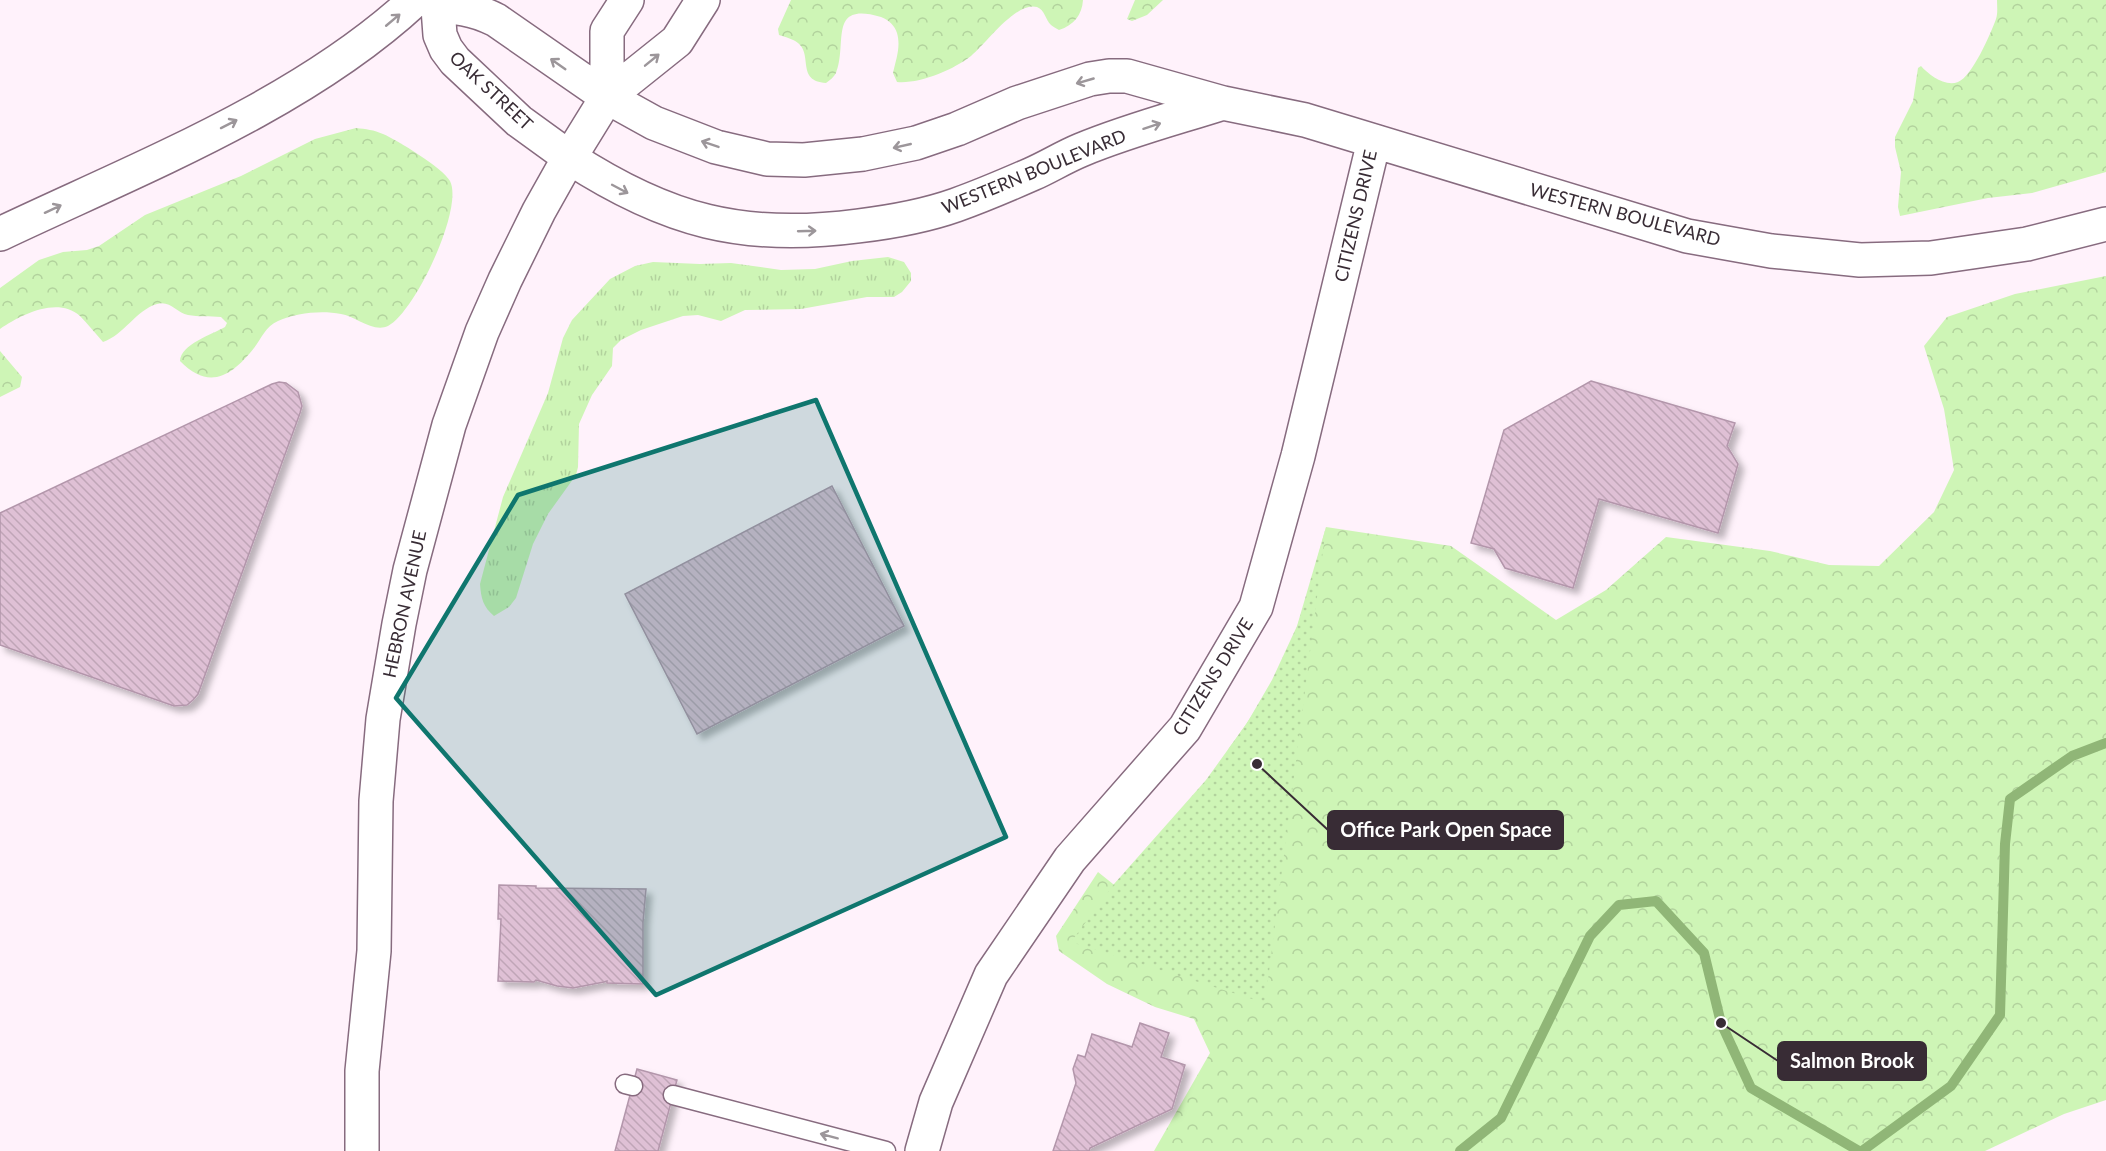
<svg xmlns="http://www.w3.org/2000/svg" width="2106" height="1151" font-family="Lato,sans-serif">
<defs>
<pattern id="grass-tufts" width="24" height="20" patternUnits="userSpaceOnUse" patternTransform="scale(1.5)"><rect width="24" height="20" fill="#cef5b6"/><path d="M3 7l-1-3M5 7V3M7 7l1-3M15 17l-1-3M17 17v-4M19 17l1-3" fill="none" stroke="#b2d29d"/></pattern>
<pattern id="forest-crowns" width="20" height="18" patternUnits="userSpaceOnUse" patternTransform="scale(1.5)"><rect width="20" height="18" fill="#cef5b6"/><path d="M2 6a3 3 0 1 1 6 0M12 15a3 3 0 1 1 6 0" fill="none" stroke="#b2d29d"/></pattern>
<pattern id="park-dots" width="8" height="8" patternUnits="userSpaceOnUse" patternTransform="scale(1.5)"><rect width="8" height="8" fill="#cef5b6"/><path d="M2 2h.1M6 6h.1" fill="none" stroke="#b2d29d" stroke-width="1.8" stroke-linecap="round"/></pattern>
<pattern id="building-back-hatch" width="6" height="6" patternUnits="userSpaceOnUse" patternTransform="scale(1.5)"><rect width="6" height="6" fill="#dfc0d5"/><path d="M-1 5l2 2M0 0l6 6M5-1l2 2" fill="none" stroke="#c0a5b7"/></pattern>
<filter id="shadow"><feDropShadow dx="5.5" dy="5.5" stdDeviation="3" flood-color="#0004"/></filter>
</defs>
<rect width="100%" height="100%" fill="#fff2fb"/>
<path fill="url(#grass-tufts)" d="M888,257l16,5 7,11v8l-9,11 -8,5h-27l-66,12 -56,1 -24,11 -23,-6 -15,1 -42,14 -20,10 -8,8 -1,18 -20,29 -13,29 -1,43 -2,8 -28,39 -15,30 -17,54 -7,9 -15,9c-11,-9 -13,-18 -14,-32l23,-87 45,-104 15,-55 9,-18 38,-41 25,-13 18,-4 47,2 31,-1 50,7 34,-1 37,-8z"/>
<path fill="url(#forest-crowns)" d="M791,0h292c-1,15 -9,25 -24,30 -3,-2 -6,-3 -8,-5 -6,-6 -6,-15 -14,-18 -21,-6 -51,37 -66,49 -18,14 -51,28 -74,26l-4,-9c3,-14 8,-26 4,-40 -2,-7 -8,-13 -16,-16 -54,-16 -33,27 -45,56 -2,4 -6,7 -10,10 -30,-2 -13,-28 -28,-40 -5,-4 -13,-6 -19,-8l-1,-6z
M1135,0h28l-16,15 -15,6 -5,-2z
M1997,0h109v172l-74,21 -44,5 -88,18 -2,-9 3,-35 -6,-25v-10l18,-36 5,-33 3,-2c8,9 24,21 37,16 14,-5 33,-49 38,-63 2,-6 1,-13 1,-19z
M356,128c10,1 18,2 27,6 14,6 60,34 67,47 14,27 -35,131 -62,145 -15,7 -33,-10 -47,-12 -20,-4 -45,-1 -63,7 -12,5 -17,18 -24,27 -22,28 -45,43 -74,13 1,-17 31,-26 45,-34l2,-4 -6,-6c-11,-1 -23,0 -33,-2 -11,-2 -18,-15 -31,-11 -21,6 -33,31 -54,38 -8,-9 -15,-18 -23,-26 -23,-20 -59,-1 -80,13v-41l39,-28 24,-8 24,-2 12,-4 46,-31 96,-39 74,-37z
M2106,276v824l-42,14 -79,37h-831l56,-98 -16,-34 -39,-12 -48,-23 -48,-33 -3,-15 42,-64 60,48 71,-172c27,-36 54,-81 69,-124 11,-32 19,-65 28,-97l125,19 105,74 50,-30 60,-53 104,14 59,14 50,1 55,-54 20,-42 -10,-61 -20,-63 23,-29 68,-23z
M0,351l22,26 -2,10 -20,10z"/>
<path fill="url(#park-dots)" d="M1326,527l-61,476 -194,-61 43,-58 92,-104 41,-57 25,-43 25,-54z"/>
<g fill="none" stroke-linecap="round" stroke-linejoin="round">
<path stroke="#90b677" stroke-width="10" d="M1460,1151l41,-33 89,-182 29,-31 37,-4 48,52 17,70 30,65 108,63
M1862,1151l89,-65 49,-71 5,-171 5,-45 62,-43 34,-13"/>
</g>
<path fill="url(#building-back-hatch)" stroke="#b396ab" stroke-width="1.5" filter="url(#shadow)" d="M1591,381l144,42 -8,23 11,18 -20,69 -119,-34 -26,89 -68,-20 -11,-19 -23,-6 33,-113z
M279,382l7,1 12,9 4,14 -2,7 -102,281 -5,6 -6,5 -13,1 -174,-61v-132l272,-129z
M832,486l72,140 -207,108 -72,-140z
M499,885l37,1v2l110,1 -3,33v62l-36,-1v-2l-3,1 -31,6 -16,-2 -21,-6 -2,2 -36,-1 3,-62h-3z
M1140,1023l29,10 -8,24 24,8 -13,44 -82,39 -1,3h-36l23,-68 -3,-14 5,-14 7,2 7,-23 40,13z
M637,1069l40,11 -19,71h-43z"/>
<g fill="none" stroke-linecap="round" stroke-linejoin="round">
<defs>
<path id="service" d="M625,1084l8,2
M673,1095l213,56"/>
<path id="minor" d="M607,97l47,26 62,24 51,12 37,1 59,-6 53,-11 41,-14 60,-26 73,-24 19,-3h18l96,27 82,17 382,116 84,15 89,9 71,-2 96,-14 79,-20
M570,158c97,63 173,83 288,68 33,-4 67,-10 98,-21 25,-9 51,-20 76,-31 16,-7 32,-17 49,-24 45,-19 95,-32 142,-47
M922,1151l14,-49 55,-127 79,-116 115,-131 71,-121 42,-151 76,-315"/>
<path id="primary" d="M428,0c14,11 20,6 36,9 12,2 22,6 32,11l111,77
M438,8l2,27 6,14 9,12 64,60 51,37
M607,97v-66l20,-31
M362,1151v-80l12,-120 2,-150 7,-82 16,-95 11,-54 39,-145 33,-93 23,-52 34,-69 23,-41 45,-73 70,-56 26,-41"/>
<path id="motorway" d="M0,234c139,-66 302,-129 415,-234"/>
</defs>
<use href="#service" stroke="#876b7f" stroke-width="21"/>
<use href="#minor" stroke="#876b7f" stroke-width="36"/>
<use href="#primary" stroke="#876b7f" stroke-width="36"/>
<use href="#motorway" stroke="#876b7f" stroke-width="36"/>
<use href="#service" stroke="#fff" stroke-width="18"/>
<use href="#minor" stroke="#fff" stroke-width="33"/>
<use href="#primary" stroke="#fff" stroke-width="33"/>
<use href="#motorway" stroke="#fff" stroke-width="33"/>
</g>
<defs><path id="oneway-shaft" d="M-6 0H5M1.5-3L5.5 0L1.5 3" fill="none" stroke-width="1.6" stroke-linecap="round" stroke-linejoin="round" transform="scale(1.5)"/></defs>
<g stroke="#9c969a">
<use href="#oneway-shaft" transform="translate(393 20) rotate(-40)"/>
<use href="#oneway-shaft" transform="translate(652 60) rotate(-39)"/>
<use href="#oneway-shaft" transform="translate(558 64) rotate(-145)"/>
<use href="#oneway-shaft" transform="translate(1085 81) rotate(164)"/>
<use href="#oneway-shaft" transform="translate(229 124) rotate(-27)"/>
<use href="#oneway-shaft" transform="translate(1152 126) rotate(-18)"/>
<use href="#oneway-shaft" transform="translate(710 144) rotate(-161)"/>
<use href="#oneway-shaft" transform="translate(902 146) rotate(167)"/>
<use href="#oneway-shaft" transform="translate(620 189) rotate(28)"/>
<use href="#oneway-shaft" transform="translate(53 209) rotate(-25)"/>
<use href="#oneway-shaft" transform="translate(807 231) rotate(-2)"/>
<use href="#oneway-shaft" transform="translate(829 1136) rotate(-165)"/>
</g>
<path fill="#0f766e" fill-opacity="0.2" stroke="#0f766e" stroke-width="4.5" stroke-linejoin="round" d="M816,400l190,437 -350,158 -260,-297 122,-203z"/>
<g text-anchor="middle" stroke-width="4.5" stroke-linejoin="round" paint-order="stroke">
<g font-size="18" fill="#382c35" stroke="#fff">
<text transform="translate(491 91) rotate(43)" y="6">OAK STREET</text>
<text transform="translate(1034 172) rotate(-22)" y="6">WESTERN BOULEVARD</text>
<text transform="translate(1625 215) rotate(15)" y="6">WESTERN BOULEVARD</text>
<text transform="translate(1356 216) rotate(-77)" y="6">CITIZENS DRIVE</text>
<text transform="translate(405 604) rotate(-78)" y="6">HEBRON AVENUE</text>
<text transform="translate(1213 677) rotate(-58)" y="6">CITIZENS DRIVE</text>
</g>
</g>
<path fill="none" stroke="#382c35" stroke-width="2" d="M1257 764L1328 830M1721 1023L1778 1061"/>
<g fill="#382c35" stroke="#fff" stroke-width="2">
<circle cx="1257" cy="764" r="6"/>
<circle cx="1721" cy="1023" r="6"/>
</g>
<g fill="#382c35" stroke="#382c35" stroke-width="2">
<rect x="1328" y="811" width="235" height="38" rx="6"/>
<rect x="1778" y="1042" width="148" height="38" rx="6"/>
</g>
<g font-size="20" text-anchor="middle" font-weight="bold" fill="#fff">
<text x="1446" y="837">Office Park Open Space</text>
<text x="1852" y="1068">Salmon Brook</text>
</g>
</svg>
